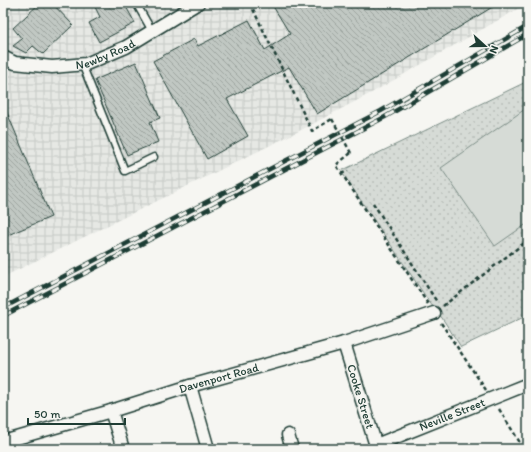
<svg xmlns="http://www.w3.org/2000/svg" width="531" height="452" font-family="Itim,sans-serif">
<defs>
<pattern id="industrial-grid" width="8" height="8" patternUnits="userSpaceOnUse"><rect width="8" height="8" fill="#e6e8e4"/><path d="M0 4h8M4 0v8" fill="none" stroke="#c5c8c4"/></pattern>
<pattern id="park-dots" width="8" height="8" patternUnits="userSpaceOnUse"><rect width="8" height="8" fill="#d6dbd6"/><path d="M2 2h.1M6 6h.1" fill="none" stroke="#b7bdb8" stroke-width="1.8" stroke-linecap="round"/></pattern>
<pattern id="building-back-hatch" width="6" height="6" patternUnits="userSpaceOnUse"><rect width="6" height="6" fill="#c1c8c3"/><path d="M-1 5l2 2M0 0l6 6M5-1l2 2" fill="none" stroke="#9ca49f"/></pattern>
</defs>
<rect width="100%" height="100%" fill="#f6f6f2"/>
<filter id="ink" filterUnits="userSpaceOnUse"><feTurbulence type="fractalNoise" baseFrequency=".025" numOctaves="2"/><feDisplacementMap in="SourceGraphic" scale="8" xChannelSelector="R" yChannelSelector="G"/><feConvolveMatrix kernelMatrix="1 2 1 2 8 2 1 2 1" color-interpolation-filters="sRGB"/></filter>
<g filter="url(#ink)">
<path fill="url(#industrial-grid)" d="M3,3h525l-155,89 -70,37 -300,148z"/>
<path fill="url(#park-dots)" stroke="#7a8c85" d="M528,81v234l-67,32 -19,-29 -12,-15 -89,-132z"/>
<path fill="#d6dbd6" stroke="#7a8c85" d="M528,107v116l-33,23 -54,-78z"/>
<path fill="url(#building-back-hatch)" stroke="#1f3d34" d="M40,3h12l21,22 -30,29 -10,-8 -7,7 -13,-7 9,-7 -9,-11z
M93,3h31l11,20 -36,19 -10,-19 11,-6z
M271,3h228l-182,111 -28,-47 -62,32 21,37 -41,23 -54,-98 41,-22 4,7 51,-26 16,30 25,-16z
M136,62l24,56 -10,4 8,20 -31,13 -32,-75z
M3,103l48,114 -48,20z"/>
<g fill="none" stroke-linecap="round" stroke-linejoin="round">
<defs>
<path id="service" d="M136,3l16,28
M82,64l43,107 29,-14"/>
<g id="minor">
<path id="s1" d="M3,57l12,6 37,4 34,-3 40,-17 72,-44"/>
<path id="s2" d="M344,343l33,106"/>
<path d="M190,386l18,63"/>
<path d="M111,411l12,38"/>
<path d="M288,435l4,14"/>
<path id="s3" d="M3,442l108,-31 79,-25 154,-43 90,-30"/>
<path id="s4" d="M376,445l152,-61"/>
</g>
</defs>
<use href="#service" stroke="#1f3d34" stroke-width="9"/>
<use href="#minor" stroke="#1f3d34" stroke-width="15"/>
<path stroke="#1f3d34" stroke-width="2.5" stroke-dasharray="4 3" stroke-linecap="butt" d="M250,3l62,128 20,-12
M351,153l-15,12 92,139
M341,174l7,-3
M373,203l64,99
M443,306l85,-66
M441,323l45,67
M499,409l25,40"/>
<use href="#service" stroke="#f6f6f2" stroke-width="6"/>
<use href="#minor" stroke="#f6f6f2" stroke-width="12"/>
<defs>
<path id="rail" d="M3,308l378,-197 147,-85
M3,316l382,-199 143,-83"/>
</defs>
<use href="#rail" stroke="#1f3d34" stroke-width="4.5"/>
<use href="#rail" stroke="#f6f6f2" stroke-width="3" stroke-dasharray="9" stroke-linecap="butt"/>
<path stroke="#1f3d34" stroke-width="2.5" stroke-dasharray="4 3" stroke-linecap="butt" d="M332,119l19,34"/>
</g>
</g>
<g text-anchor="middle" stroke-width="3.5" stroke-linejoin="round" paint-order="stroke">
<g font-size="12" fill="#1f3d34" stroke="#f6f6f2">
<text dy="4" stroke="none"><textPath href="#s1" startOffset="106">Newby Road</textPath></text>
<text dy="4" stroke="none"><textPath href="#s3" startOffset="225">Davenport Road</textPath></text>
<text dy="4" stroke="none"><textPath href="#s2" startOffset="56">Cooke Street</textPath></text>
<text dy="4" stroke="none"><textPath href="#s4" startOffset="82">Neville Street</textPath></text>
</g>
</g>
<rect width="531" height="452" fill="none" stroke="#f6f6f2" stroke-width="16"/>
<rect x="8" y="8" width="515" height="436" fill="none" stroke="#1f3d34" stroke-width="1.5" filter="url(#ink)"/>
<g transform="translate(485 46) rotate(111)" stroke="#f6f6f2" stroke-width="3" paint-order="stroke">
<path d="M0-3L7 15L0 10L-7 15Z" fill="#1f3d34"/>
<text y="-6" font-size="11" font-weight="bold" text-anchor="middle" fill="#1f3d34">N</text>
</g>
<path d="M28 418v6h97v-6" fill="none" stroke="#1f3d34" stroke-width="2"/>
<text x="34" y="418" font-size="12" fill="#1f3d34" stroke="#f6f6f2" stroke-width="3" paint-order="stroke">50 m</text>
</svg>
